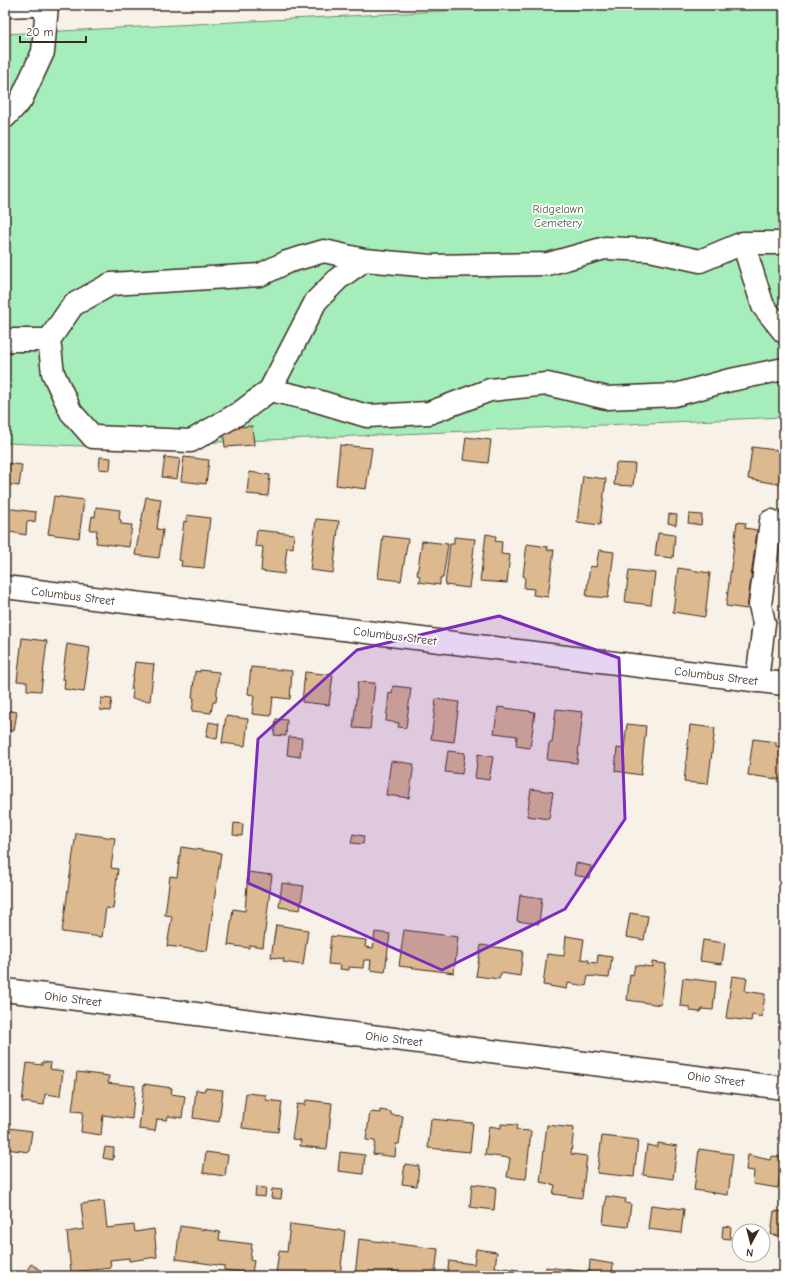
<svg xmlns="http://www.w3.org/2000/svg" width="789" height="1281" font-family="'Comic Neue',sans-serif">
<rect width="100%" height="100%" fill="#f8f1e8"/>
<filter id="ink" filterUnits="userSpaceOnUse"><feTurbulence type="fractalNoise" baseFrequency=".025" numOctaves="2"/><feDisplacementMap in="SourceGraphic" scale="8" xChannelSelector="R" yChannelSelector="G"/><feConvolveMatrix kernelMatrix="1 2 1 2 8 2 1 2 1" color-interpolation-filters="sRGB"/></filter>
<g filter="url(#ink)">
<path fill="#a5eebc" stroke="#708c6d" d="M556,5h228v412l-676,30 -103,-4v-409z"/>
<path fill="#dcb98e" stroke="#3b2a1e" d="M252,426l2,19 -29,2 -2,-19z
M466,437l25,3 -3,23 -25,-3z
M340,445l32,3 -6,41 -30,-4z
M752,447l32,4v34l-36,-6z
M100,457l11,1 -1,12 -11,-1z
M165,457l15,2 -3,20 -15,-2z
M184,457l25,3 -3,24 -25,-3z
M5,463l17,2 -3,21 -14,-2z
M616,463l19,1 -2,22 -19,-1z
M249,472l21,3 -2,21 -21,-2z
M583,476l23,3 -6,46 -23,-3z
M54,496l30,4 -5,38 -31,-4z
M146,497l15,2 -4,30 6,1 -4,28 -24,-3z
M96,507l24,3 -1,9 2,1v4l11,1 -3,22 -33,-4 1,-13h-7l2,-14 3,1z
M5,508l31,4 -1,10 -8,-1 -1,14 -21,-4z
M669,514l8,1 -1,10 -8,-2z
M689,514l13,1 -1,10 -13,-2z
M187,515l23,3 -6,50 -23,-2 1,-5 -3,-1 5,-39 3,1z
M316,519l23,2 -6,52 -23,-3z
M737,522l9,1 -1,5 12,2 -10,79 -21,-3z
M257,530l37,4 -1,14 -6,-1 -3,27 -23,-3 2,-24 -8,-1z
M658,533l17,2 -2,23 -18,-2z
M486,534l10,2 -1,5 7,1 -1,12 9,1 -3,28 -27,-2z
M383,536l25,3 -7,42 -23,-3z
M454,537l21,2 -6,49 -24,-3 5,-41h4z
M422,541l26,3 -5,34h-3v7l-21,-3 1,-6 -3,-1z
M527,544l21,3 -1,3h7l-6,47 -15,-2 1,-6 -10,-1 1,-11 -2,-1z
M599,550l15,2 -6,46 -22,-2 4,-30 6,1z
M678,568l32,5 -5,44 -32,-5z
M629,570l26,3 -4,32 -26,-3z
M784,581v44l-6,-1z
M5,638h4l-4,28z
M22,638l25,3 -6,50 -14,-1v-8l-10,-1z
M67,644l23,4 -6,44 -20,-3 1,-10h-3z
M135,662l19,2 -4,37 -18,-2 1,-9h-2z
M251,667l41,4 -2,28 -17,-2 -2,19 -19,-2 2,-19 -6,-1z
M200,670l19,2 -3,30h-3l-2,11 -19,-2 2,-13h-2l3,-27 5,1z
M305,672l28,3 -4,30 -27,-3z
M358,682l17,1 -5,46 -17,-1z
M393,686l18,2 -5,40 -8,-1 1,-4 -13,-2 3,-28 3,1z
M101,698l11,1 -2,12 -10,-1z
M436,699l23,3 -5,40 -23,-3z
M498,707l37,5 -5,36 -14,-2 1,-10 -23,-3z
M556,709l27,3 -6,51 -30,-3 2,-17h3z
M5,710l12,2 -3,19 -9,-1z
M226,716l22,3 -3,27 -23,-3z
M276,719l11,1 -1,16 -12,-1z
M209,722l10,2 -2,15 -11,-2z
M627,724l19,2 -5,49 -26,-4 2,-23 7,1z
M690,725l25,3 -7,56 -24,-2z
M289,737l13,1 -2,19 -13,-2z
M753,739l23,3v4l8,1v33l-36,-5z
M448,751l17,2 -3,21 -17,-2z
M478,754l15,3 -4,23 -14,-2z
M391,761l23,3 -5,34 -23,-3z
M531,789l22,3 -4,27 -22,-3z
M234,823l9,1 -1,12 -9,-1z
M76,833l39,5 -4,30 7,1 -5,40 -7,-1 -4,29 -40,-5z
M353,834l11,2 -1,8 -12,-1z
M181,847l40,6 -14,98 -40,-5 5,-30 -7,-1 5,-39 7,1z
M576,863l15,3 -2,12 -15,-3z
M248,872l24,3 -9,72 -14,-2v3l-21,-3 5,-36 12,2z
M282,883l22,3 -4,24 -21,-3z
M520,895l22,3 -3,26 -22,-3z
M630,913l18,3 -4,24 -18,-3z
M276,925l32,5 -5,35 -20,-3 1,-3 -13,-2z
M404,930l54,7 -4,36 -55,-7z
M375,932l15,2 -5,38 -15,-2 1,-10h-7l-1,8 -14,-1v3l-9,-1 1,-4 -13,-1 3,-28 35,4 -1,7 8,1z
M566,936l18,3 -3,20 8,1 -1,2 9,1 1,-8 14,2 -3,21 -21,-2 -2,10 -18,-3 -1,6 -24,-4 4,-31 17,2z
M703,940l22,3 -3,21 -22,-3z
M481,945l42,6 -3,25 -19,-3 -2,6 -23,-3z
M652,962l14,2 -5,41 -34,-5 3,-26 3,1 2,-10 17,2z
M732,976l15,2 -2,13 20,3 -3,23 -10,-2 -1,6 -25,-3z
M683,978l33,4 -3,28 -11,-1 -1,3 -11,-1v-4l-10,-1z
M42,1062l9,1 -1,6 13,2 -3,25 -15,-2 -1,11 -22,-3 5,-39 15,2z
M5,1064l4,1 -4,36z
M77,1072l32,4 -1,7 27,3 -3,33 -29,-4 -2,20 -20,-3 2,-20 -11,-1z
M144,1084l28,4 -1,6 14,2 -3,22 -14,-2 -1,4 -10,-1 -2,12 -16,-2z
M205,1088l18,2 -4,32 -26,-4 3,-28 8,1z
M246,1093l20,2v5l16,2 -4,30 -36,-4z
M306,1100l26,3 -5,46 -27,-3 1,-6 -9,-1 5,-35 8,1z
M380,1110l11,2v3l12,1 -4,28h-3l-1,13 -22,-3 2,-13 -9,-1 4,-28 10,1z
M431,1119l42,4 -3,29 -42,-4z
M501,1124l16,1 -1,5 15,1 -5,48 -19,-2 3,-19 -25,-3 4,-29 12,2z
M547,1125l27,3 -3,26 16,2 -5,42 -29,-4 2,-9 -15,-3z
M9,1128l23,3 -3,21 -23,-3z
M602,1136l36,4 -4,37 -37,-4z
M658,1143l19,3 -4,33 -30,-4 4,-30 11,2z
M105,1147l9,1 -1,12 -10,-2z
M699,1149l34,5 -5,41 -34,-5z
M206,1152l22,3 -3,21 -22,-3z
M340,1152l25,3 -2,19 -25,-3z
M748,1155l22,5 1,-4 11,1 -4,31 -25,-4 1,-13 -8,-1z
M405,1164l14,2 -2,20 -15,-2z
M472,1184l24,3 -2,23 -24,-3z
M256,1187l10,1 -1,9 -10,-1z
M272,1189l10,1 -1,9 -10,-1z
M606,1196l20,3 -1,4 6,1 -3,23 -25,-3z
M104,1201l3,27 27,-3 1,7 19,-3 3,28 -28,4v-3l-19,2 1,8 -40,4 -4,-40 17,-3 -3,-25z
M651,1205l33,4 -3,24 -33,-4z
M774,1211l10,1 -1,24 -12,-1z
M290,1224l55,7 -5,45 -64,-2 3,-23 8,1z
M180,1226l40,6 -1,8 33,4 -2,16 4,1 -2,12 -28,-3v-4l-48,-7z
M723,1226l8,1 -1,12 -8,-1z
M359,1239l79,10 -3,27 -46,-5v5h-34z
M476,1249l21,3 -2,15 24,3v6h-72l2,-15 25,3z
M590,1260l23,4 -1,12h-67l1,-9 43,5z
M31,1264l19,12h-27z"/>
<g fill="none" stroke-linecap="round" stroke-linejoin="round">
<defs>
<path id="minor" d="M5,6l28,-1
M5,117l16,-17 22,-48 4,-47
M743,243l20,63 21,26
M364,260l-25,18 -23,23 -46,89 -29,22 -50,29 -98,-4 -22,-25 -18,-39 -4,-33 24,-35 38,-21 149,-9 27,-13 37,-11 40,9 67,6 117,-2 57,-16 45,2 50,11 43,-18h41
M5,340h44
M270,390l44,10 53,16 62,-3 61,-23 57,-6 60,14 68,-3 51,-14 58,-12
M5,587l779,97
M757,681l7,-58 -4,-18 11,-84
M5,990l779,98"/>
</defs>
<use href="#minor" stroke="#3b2a1e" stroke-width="25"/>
<use href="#minor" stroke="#fff" stroke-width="22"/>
</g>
</g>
<path fill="#7b2cbf" fill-opacity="0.2" stroke="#7b2cbf" stroke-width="3" stroke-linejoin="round" d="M499,616l120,42 6,161 -60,90 -123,61 -194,-87 10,-144 99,-89z"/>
<g text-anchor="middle" stroke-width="3.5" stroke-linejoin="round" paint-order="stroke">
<g font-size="12" fill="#565b46" stroke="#fff">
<text x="558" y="213">Ridgelawn<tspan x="558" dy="14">Cemetery</tspan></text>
</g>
<g font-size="12" fill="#3b2a1e" stroke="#fff">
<text transform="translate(73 596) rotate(7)" y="4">Columbus Street</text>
<text transform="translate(395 636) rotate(7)" y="4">Columbus Street</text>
<text transform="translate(716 676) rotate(7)" y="4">Columbus Street</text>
<text transform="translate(73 999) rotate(7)" y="4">Ohio Street</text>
<text transform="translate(394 1039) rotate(7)" y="4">Ohio Street</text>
<text transform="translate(716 1079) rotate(7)" y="4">Ohio Street</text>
</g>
</g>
<rect width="789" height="1281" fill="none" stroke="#fff" stroke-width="20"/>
<rect x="10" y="10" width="769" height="1261" fill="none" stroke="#3b2a1e" stroke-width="1.5" filter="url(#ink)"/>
<g transform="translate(751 1243) rotate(187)"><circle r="19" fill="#ffffff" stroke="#b1aaa5"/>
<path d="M0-3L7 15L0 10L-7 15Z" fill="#3b2a1e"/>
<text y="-6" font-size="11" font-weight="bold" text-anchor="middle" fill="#3b2a1e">N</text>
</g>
<path d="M20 36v6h66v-6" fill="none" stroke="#3b2a1e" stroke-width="2"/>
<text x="26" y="36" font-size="12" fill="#3b2a1e" stroke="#ffffff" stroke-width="3" paint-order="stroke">20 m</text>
</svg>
